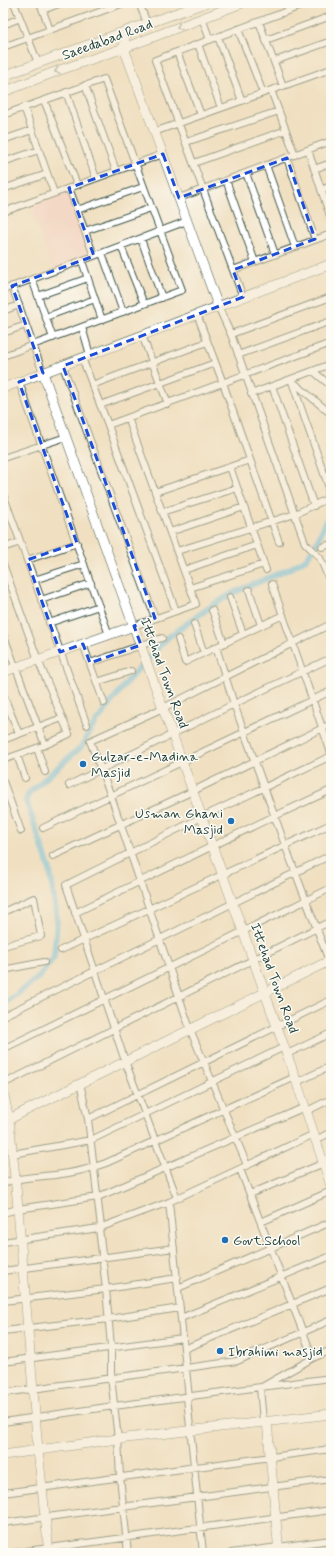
<svg xmlns="http://www.w3.org/2000/svg" width="334" height="1556" font-family="Mynerve,sans-serif">
<rect width="100%" height="100%" fill="#fdfcf7"/>
<filter id="ink" filterUnits="userSpaceOnUse"><feTurbulence type="fractalNoise" baseFrequency=".025" numOctaves="2"/><feDisplacementMap in="SourceGraphic" scale="8" xChannelSelector="R" yChannelSelector="G"/><feConvolveMatrix kernelMatrix="1 2 1 2 8 2 1 2 1" color-interpolation-filters="sRGB"/></filter>
<filter id="wash" filterUnits="userSpaceOnUse"><feTurbulence type="fractalNoise" baseFrequency=".012" numOctaves="4" result="noise"/><feDisplacementMap in="SourceGraphic" scale="16" xChannelSelector="R" yChannelSelector="G"/><feGaussianBlur stdDeviation="0.9" result="paint"/><feColorMatrix in="noise" values="0 0 0 0 0 0 0 0 0 0 0 0 0 0 0 0 0 1.4 0 .05"/><feComposite in="paint" operator="in"/></filter>
<g filter="url(#wash)">
<rect width="100%" height="100%" fill="#f0e0c1"/>
<path fill="#f7d0ca" d="M69,188l25,68 -41,15 -24,-69z"/>
<g fill="none" stroke-linecap="round" stroke-linejoin="round">
<path stroke="#68bee5" stroke-width="6" d="M3,1005l36,-28 15,-20 3,-37 -7,-50 -24,-70 3,-7 52,-46 13,-22 35,-46 38,-41 46,-33 20,-12 56,-24 17,-10 10,-14 15,-36"/>
</g>
</g>
<g filter="url(#ink)">
<g fill="none" stroke-linecap="round" stroke-linejoin="round">
<defs>
<path id="street" d="M14,3l24,60
M40,3l10,27
M139,3l8,20
M43,10l18,-7
M202,18l8,22
M259,22l24,64
M3,25l17,-7
M238,29l25,64
M218,37l24,64
M266,40l65,-24
M198,44l23,64
M3,47l121,-44
M177,52l24,63
M275,61l56,-20
M85,85l31,86
M271,90l24,65
M66,92l30,86
M44,100l33,85
M24,107l30,86
M3,115l101,-36 78,211 -179,66
M154,132l177,-63
M3,140l29,-10
M186,142l93,-31
M308,150l23,69
M287,158l28,81
M3,162l36,-12
M194,163l92,-33
M266,165l29,82
M314,169l17,-6
M246,173l29,81
M226,180l29,82
M69,188l25,68
M3,189l44,-15
M321,190l10,-4
M179,198l152,-57
M77,210l66,-23
M3,212l160,-58
M85,231l66,-23
M141,239l21,59
M121,246l23,58
M102,253l21,59
M82,261l20,59
M233,270l98,-36
M32,279l21,59
M12,286l31,87
M3,290l184,-69
M38,296l50,-18
M243,297l-88,-237 154,-57
M218,306l14,31 73,206 15,15 11,26
M3,311l16,-6
M197,314l26,69 56,159
M46,317l49,-18
M82,327l8,28
M3,333l23,-8
M231,334l100,-37
M142,335l26,69
M238,355l93,-34
M82,358l26,67 68,186
M63,366l92,252
M313,371l18,15
M291,379l37,106v8l-2,6
M291,380l40,34
M19,382l90,253
M92,385l115,-43
M272,386l42,120
M251,394l80,-30
M100,405l115,-42
M128,418l68,186 -62,22
M108,425l223,-82
M3,458l63,-21
M230,467l36,103
M155,492l95,-32
M3,494l84,231
M162,512l75,-24
M170,532l74,-25
M322,547l9,-3
M3,548l17,-6
M177,551l118,-37 36,-17
M27,560l50,-17
M3,564l35,96 31,74 -24,11
M184,570l73,-25
M34,580l50,-16
M272,584l59,169
M190,588l74,-24
M249,590l12,35
M230,597l13,37
M41,600l50,-17
M212,610l12,33
M49,623l50,-17
M194,624l10,29
M3,634l42,111 -42,15
M178,639l7,23 98,-47
M83,644l21,59
M216,647l18,57 97,-46
M90,663l72,-25
M97,682l34,-11
M3,694l16,40
M3,740l59,-22
M37,748l8,24
M17,755l8,23
M3,781l18,50
M69,785l165,-81 51,141 44,116
M43,828l288,-137
M53,856l140,-65 138,-67
M3,912l31,-14 7,38 -38,10
M75,913l187,-91 69,-32
M61,950l270,-126
M327,962l4,11
M3,970l41,-8
M3,1016l328,-161
M3,1049l328,-161
M287,1054l44,-21
M297,1082l34,-16
M80,1083l8,36 13,108
M3,1084l328,-163
M307,1111l24,-12
M88,1119l243,-119
M316,1140l15,-8
M12,1154l79,-14 193,-93
M247,1165l-57,-136 -79,-233 -21,-55 73,-33 168,-84
M240,1169l73,189
M3,1183c17,-6 34,-6 52,-8 17,-2 35,-6 51,-12l189,-86
M250,1194l74,-31
M177,1198l-52,-137 -59,-176 136,-68 129,-61
M169,1202l20,196
M3,1213l15,-4 80,-12 207,-90
M261,1222l70,-31
M99,1228l7,61 5,58v30l7,62 2,38 8,76
M3,1242l96,-14 70,-26 145,-68
M3,1271l171,-23
M178,1288l153,-66
M3,1301l103,-12 71,-11
M181,1318l150,-62
M3,1331l105,-12 72,-11
M184,1349l147,-61
M3,1362l180,-24
M3,1393l234,-32 94,-41
M187,1398l16,155
M263,1421l-3,-33 53,-30 18,-8
M3,1422l111,-16 217,-28
M3,1493l328,-44
M3,1523l328,-44
M12,1553l319,-43
M231,1553l100,-13"/>
<path id="secondary" d="M126,31l-2,17 94,258
M3,76l123,-45 79,-28
M3,92l57,-22 64,-22 118,-45
M43,373l252,704 36,109
M3,388l328,-124
M3,672l131,-46
M3,1090l6,30 8,77 21,253 11,103
M4,1122l21,-11 306,-151
M267,1421l12,132
M3,1455l115,-16 213,-25"/>
</defs>
<use href="#street" stroke="#3e5549" stroke-width="8"/>
<use href="#secondary" stroke="#3e5549" stroke-width="10"/>
<use href="#street" stroke="#fff" stroke-width="6"/>
<use href="#secondary" stroke="#fff" stroke-width="9"/>
</g>
<defs><path id="oneway-chevron" d="M-2-3.5L2.5 0L-2 3.5" fill="none" stroke-width="1.6" stroke-linecap="round" stroke-linejoin="round"/></defs>
<g stroke="#8f9e9a">
<use href="#oneway-chevron" transform="translate(179 27) rotate(159)"/>
<use href="#oneway-chevron" transform="translate(57 71) rotate(160)"/>
</g>
</g>
<path d="M0 0H334V1556H0ZM163,154l16,44 108,-40 28,81 -82,31 10,27 -180,69 92,252 -21,8 7,19 -51,18 -7,-19 -23,8 -33,-92 50,-17 -58,-161 24,-9 -31,-87 82,-30 -25,-68z" fill="#f0e0c1" fill-opacity=".55" fill-rule="evenodd"/>
<path fill="none" stroke="#1d4ed8" stroke-width="3" stroke-dasharray="8 5" stroke-linejoin="round" d="M163,154l16,44 108,-40 28,81 -82,31 10,27 -180,69 92,252 -21,8 7,19 -51,18 -7,-19 -23,8 -33,-92 50,-17 -58,-161 24,-9 -31,-87 82,-30 -25,-68z"/>
<g fill="#1f6fb2" stroke="#fdfcf7" stroke-width="1.5">
<circle cx="83" cy="764" r="4"/>
<circle cx="231" cy="821" r="4"/>
<circle cx="225" cy="1240" r="4"/>
<circle cx="220" cy="1351" r="4"/>
</g>
<g text-anchor="middle" stroke-width="3" stroke-linejoin="round" paint-order="stroke">
<g font-size="14" fill="#1f3d34" stroke="#fdfcf7">
<text transform="translate(107 39) rotate(-20)" y="5">Saeedabad Road</text>
<text transform="translate(165 673) rotate(70)" y="5">Ittehad Town Road</text>
<text transform="translate(275 978) rotate(70)" y="5">Ittehad Town Road</text>
</g>
<g font-size="14" fill="#1f3d34" stroke="#fdfcf7" text-anchor="start">
<text x="91" y="761">Gulzar-e-Madina<tspan x="91" dy="16">Masjid</tspan></text>
<text x="223" y="818" text-anchor="end">Usman Ghani<tspan x="223" dy="16">Masjid</tspan></text>
<text x="233" y="1245">Govt.School</text>
<text x="228" y="1356">Ibrahimi masjid</text>
</g>
</g>
<rect width="334" height="1556" fill="none" stroke="#fdfcf7" stroke-width="16"/>
</svg>
